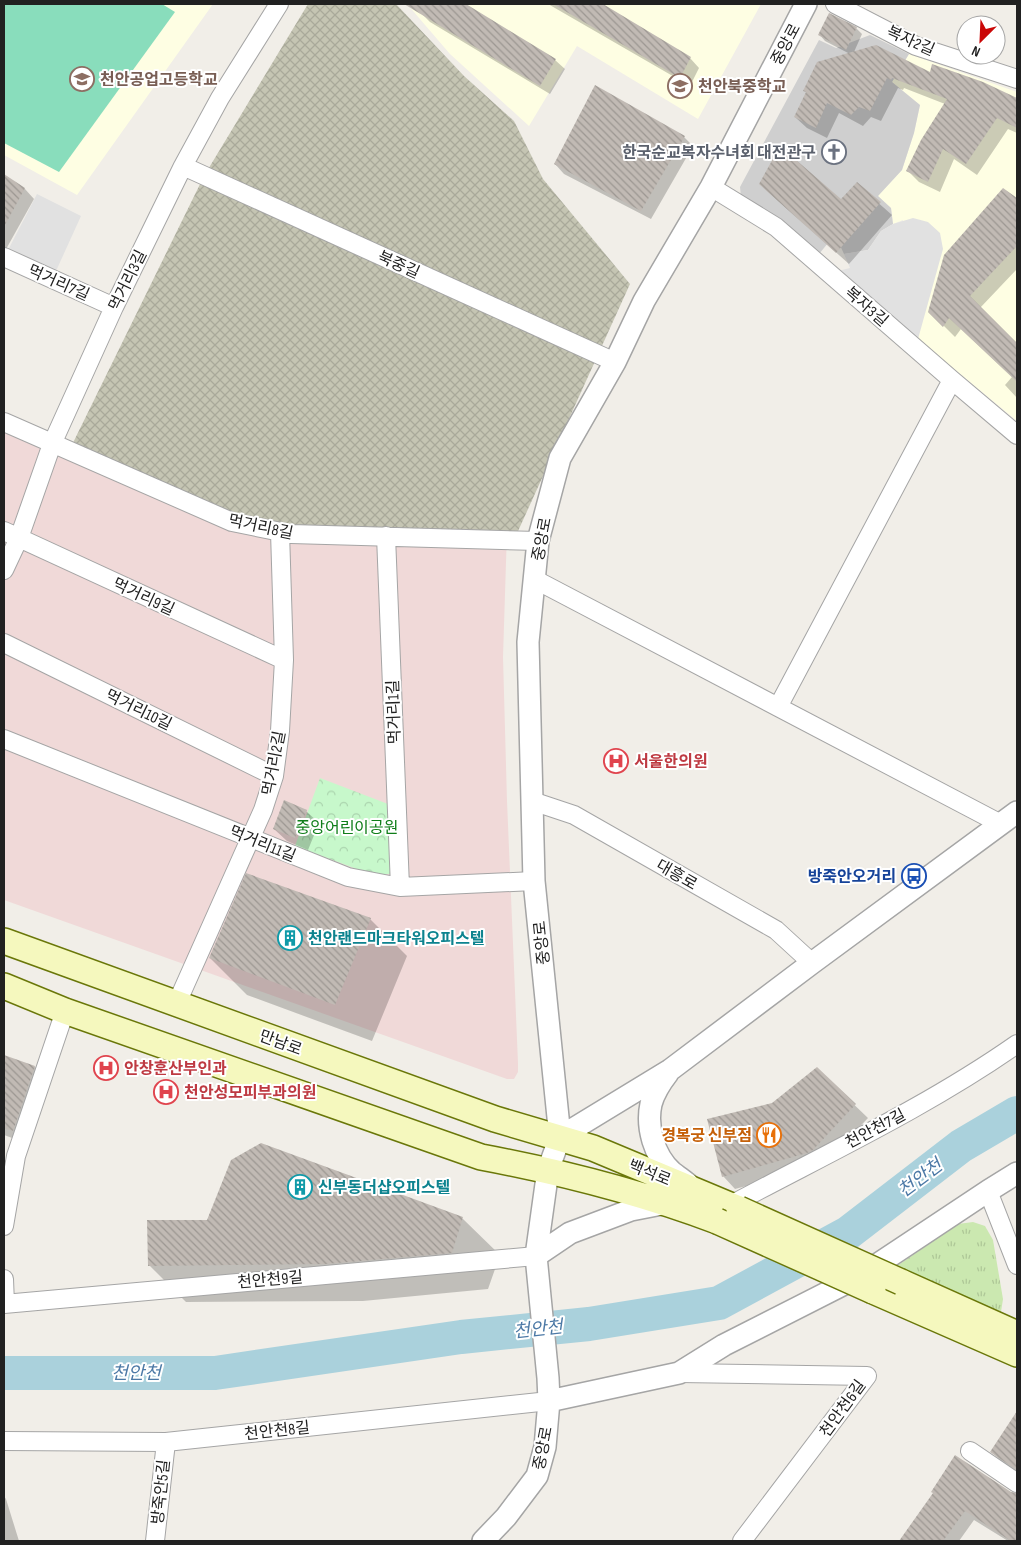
<svg xmlns="http://www.w3.org/2000/svg" width="1021" height="1545" font-family="'Sofia Sans Condensed','Noto Sans KR',sans-serif">
<defs>
<pattern id="construction-cross-hatch" width="8" height="8" patternUnits="userSpaceOnUse" patternTransform="scale(1.25)"><rect width="8" height="8" fill="#c5c5b3"/><path d="M0 0l8 8M0 8l8-8" fill="none" stroke="#a9a99a"/></pattern>
<pattern id="grass-tufts" width="24" height="20" patternUnits="userSpaceOnUse" patternTransform="scale(1.25)"><rect width="24" height="20" fill="#cbe8b0"/><path d="M3 7l-1-3M5 7V3M7 7l1-3M15 17l-1-3M17 17v-4M19 17l1-3" fill="none" stroke="#aec797"/></pattern>
<pattern id="park-crowns" width="20" height="18" patternUnits="userSpaceOnUse" patternTransform="scale(1.25)"><rect width="20" height="18" fill="#c7f8cb"/><path d="M2 6a3 3 0 1 1 6 0M12 15a3 3 0 1 1 6 0" fill="none" stroke="#abd4ae"/></pattern>
<pattern id="building-back-hatch" width="6" height="6" patternUnits="userSpaceOnUse" patternTransform="scale(1.25)"><rect width="6" height="6" fill="#c1bab4"/><path d="M-1 5l2 2M0 0l6 6M5-1l2 2" fill="none" stroke="#9c9792"/></pattern>
</defs>
<rect width="100%" height="100%" fill="#f1eee8"/>
<path fill="#f0d9d8" d="M4,415l200,84 303,32 -4,126 4,144 11,262v9l-4,7h-7l-503,-179z"/>
<path fill="#fefee3" d="M4,4h209l-136,191 -73,-40z
M407,4h354l-63,115 -121,-73 -48,80 -79,-72z
M909,54l108,38v329l-99,-82 -15,-119 -10,4 -2,-16 -13,-12 24,-26 12,-37 6,-28 -28,-23z"/>
<path fill="#cfcfcf" d="M870,35l39,19 -17,28 28,23 -6,28 -12,37 -24,26 13,12 2,16 -12,7 -13,19 -24,4 -6,-13 -5,-4 -14,17 -78,-57 -1,-10 79,-147 17,8z"/>
<path fill="url(#construction-cross-hatch)" d="M308,4h88l68,72 50,45 29,58 87,105 -116,256 -234,-8 -211,-81 135,-275z"/>
<path fill="url(#grass-tufts)" d="M973,1222l12,4 8,14 10,59 -2,13h-13l-88,-41 -3,-5 61,-42z"/>
<path fill="url(#park-crowns)" d="M320,778l68,26 3,70h-21l-75,-28z"/>
<path fill="#89ddbc" d="M4,4h158l13,8 -116,160 -55,-29z"/>
<path fill="#e1e1e1" d="M37,194l44,22 -25,55 -49,-19z
M913,218l15,4 12,11 3,16 -25,90 -80,-68 12,-3 -6,-14 24,-4 13,-19 12,-7z"/>
<path fill="#0003" d="M425,4h39l91,56 10,9 -15,25 -120,-72 -10,-10z
M548,4h53l89,54 9,10 -9,18z
M856,28l6,6 -8,18 77,22 52,9 34,16v34l-9,-4 -31,46 -23,-16 -14,33 -21,-10 -11,-11 37,-67 -41,-16 -1,2 -5,-2 -17,33 -10,-4 -8,9 -24,-13 -12,25 -20,-10 -12,-11 12,-24 -3,-3 46,-36 -25,-13 -6,-7z
M684,137l9,9 -42,73 -87,-45 -9,-10z
M4,175l21,14 9,10 -29,52 -1,-1z
M857,184l35,31 -43,49 -76,-68 68,5z
M1017,197v72l-37,39 37,36v54l-12,-13 7,-8 -51,-48 -6,8 -26,-26z
M306,811l13,12 -11,27 -21,-9 -13,-12z
M370,919l37,37 -35,85 -125,-46 -37,-37z
M4,1056l31,11 12,12 -21,64 -22,-8z
M817,1069l51,49 -43,45 -5,3 -85,23 -12,-13 50,-72z
M261,1145l202,74 37,36 -12,34 -125,12 -177,1 -37,-37 59,-44z
M1013,1419l4,3v50l-16,-11 -9,-9z
M934,1493l83,1v47h-9l-34,-21 -15,21h-58z
M4,1496l2,3 13,42h-15z"/>
<g fill="none" stroke-linecap="round" stroke-linejoin="round">
<path stroke="#aad1dc" stroke-width="34" d="M4,1373h211l246,-36 128,-13 130,-21 129,-70 113,-87 56,-33"/>
</g>
<path fill="url(#building-back-hatch)" d="M404,4h62l90,55 -16,27z
M553,4h50l88,53 -11,21z
M829,13l28,14 -11,23 -28,-15z
M876,45l54,27 2,-8 51,18 34,16v30l-20,-10 -31,46 -23,-15 -15,33 -22,-11 15,-31 26,-41 -55,-21 -1,2 -4,-2 -17,33 -11,-4 -8,8 -24,-12 -11,25 -22,-11 12,-25 -3,-1 14,-29z
M595,85l90,51 -44,75 -87,-47z
M780,146l61,53 16,-17 24,20 -45,51 -77,-69z
M4,174l21,14 -21,39z
M1003,188l14,10v48l-47,50 47,47v39l-68,-64 -6,9 -15,-15 16,-57z
M284,800l23,10 -12,28 -22,-9z
M246,873l125,45 -36,87 -126,-47z
M4,1055l31,11 -22,65 -9,-3z
M817,1067l39,37 -43,46 -6,3 -85,24 -15,-58 65,-16z
M261,1143l202,74 -11,36 -126,11 -178,2 -1,-46h60l24,-60z
M1017,1411v59l-27,-18z
M955,1455l56,37 6,1v48h-6l-46,-30 -22,30h-44l34,-48 -2,-1z"/>
<g fill="none" stroke-linecap="round" stroke-linejoin="round">
<defs>
<path id="minor" d="M835,4l81,42 101,33
M183,166l432,196
M711,187l65,40 176,153 65,55
M4,257l110,50
M4,422l228,100 59,12 247,7
M4,531l280,129
M386,536l14,351
M4,570l15,-32 33,-94 62,-137 69,-141 37,-68 59,-94
M534,579l467,245
M4,643l270,133
M778,707l174,-327
M4,739l344,138 52,10 134,-6
M532,801l42,14 202,115 36,33
M176,1005l87,-195 11,-34 6,-45 4,-71 -4,-128
M988,1191l29,74
M729,1206c97,-52 198,-99 288,-162
M4,1226l12,-70 49,-145
M4,1279l1,25
M4,1304l532,-48
M679,1373l188,3
M4,1441l162,1 383,-41
M970,1451l47,32
M155,1541l11,-99
M742,1541l125,-165"/>
<path id="tertiary" d="M668,1073c-7,9 -14,20 -17,31 -5,23 3,52 21,68 5,4 11,8 16,12
M560,1137l110,-67 142,-107 205,-151
M536,1256l34,-23 61,-23 36,-7
M549,1401l130,-28 45,-28 136,-69 128,-85 29,-18
M483,1541l23,-24 31,-41 8,-29 4,-46 -1,-23 -12,-122 12,-86 12,-33 -26,-256 -6,-239 10,-101 22,-83 55,-96 29,-61 67,-114 95,-183"/>
<path id="secondary" d="M4,941l491,178 98,29 146,61
M4,986l61,25 416,146c80,15 159,35 236,64
M901,1282l116,52
M873,1291l144,63"/>
</defs>
<use href="#minor" stroke="#a5a5a5" stroke-width="20"/>
<use href="#tertiary" stroke="#a5a5a5" stroke-width="24"/>
<use href="#secondary" stroke="#6a7709" stroke-width="28"/>
<use href="#minor" stroke="#fff" stroke-width="18"/>
<use href="#tertiary" stroke="#fff" stroke-width="21"/>
<use href="#secondary" stroke="#f5f8be" stroke-width="25"/>
<defs>
<path id="secondary-bridge" d="M739,1209l162,73
M717,1221l156,70"/>
</defs>
<use href="#secondary-bridge" stroke="#6a7709" stroke-width="28" stroke-linecap="butt"/>
<use href="#secondary-bridge" stroke="#f5f8be" stroke-width="25"/>
</g>
<defs>
<symbol id="school-ring" viewBox="-11 -11 22 22"><circle r="9.5" fill="#fff" stroke="#8d6e63" stroke-width="1.5"/><path d="M0-5L7-2L0 1L-7-2ZM-4 1L0 2.5L4 1V4Q0 6-4 4Z" fill="#8d6e63"/></symbol>
<symbol id="church-ring" viewBox="-11 -11 22 22"><circle r="9.5" fill="#fff" stroke="#6b7280" stroke-width="1.5"/><path d="M-1.2-6h2.4v3.5h3.3v2.4h-3.3V6h-2.4V-.1h-3.3v-2.4h3.3Z" fill="#6b7280"/></symbol>
<symbol id="hospital-ring" viewBox="-11 -11 22 22"><circle r="9.5" fill="#fff" stroke="#e0444e" stroke-width="1.5"/><path d="M-5-5h3v3.5h4V-5h3V5h-3V1.5h-4V5h-3Z" fill="#e0444e"/></symbol>
<symbol id="bus-ring" viewBox="-11 -11 22 22"><circle r="9.5" fill="#fff" stroke="#1a4fb4" stroke-width="1.5"/><path d="M-5-6H5V4H4V6H2V4H-2V6H-4V4H-5ZM-3.5-4V0h7V-4ZM-3.5 1.2v1.5H-2V1.2ZM2 1.2v1.5H3.5V1.2Z" fill="#1a4fb4"/></symbol>
<symbol id="building-ring" viewBox="-11 -11 22 22"><circle r="9.5" fill="#fff" stroke="#0f9aa8" stroke-width="1.5"/><path d="M-4-6H4V6H1V3H-1V6H-4ZM-2.5-4.3h1.7v1.8h-1.7ZM.8-4.3h1.7v1.8H.8ZM-2.5-1h1.7V.8h-1.7ZM.8-1h1.7V.8H.8Z" fill="#0f9aa8"/></symbol>
<symbol id="restaurant-ring" viewBox="-11 -11 22 22"><circle r="9.5" fill="#fff" stroke="#e8710a" stroke-width="1.5"/><path d="M-5-6h1v4h1v-4h1v4h1v-4h1v5L-1.5 .5V6h-2V.5L-5-1ZM5-6V6H3V1.5H1.5Q1.5-4 5-6Z" fill="#e8710a"/></symbol>
</defs>
<g fill-rule="evenodd">
<use href="#school-ring" x="68" y="65" width="28" height="28"/>
<use href="#school-ring" x="666" y="72" width="28" height="28"/>
<use href="#church-ring" x="820" y="138" width="28" height="28"/>
<use href="#hospital-ring" x="602" y="747" width="28" height="28"/>
<use href="#bus-ring" x="900" y="862" width="28" height="28"/>
<use href="#building-ring" x="276" y="924" width="28" height="28"/>
<use href="#hospital-ring" x="92" y="1054" width="28" height="28"/>
<use href="#hospital-ring" x="152" y="1078" width="28" height="28"/>
<use href="#restaurant-ring" x="755" y="1121" width="28" height="28"/>
<use href="#building-ring" x="286" y="1173" width="28" height="28"/>
</g>
<g text-anchor="middle" stroke-width="4" stroke-linejoin="round" paint-order="stroke">
<g font-size="16" fill="#212121" stroke="#fff">
<text transform="translate(911 40) rotate(24)" y="6">복자2길</text>
<text transform="translate(785 44) rotate(-62)" y="6">중앙로</text>
<text transform="translate(399 264) rotate(24)" y="6">북중길</text>
<text transform="translate(127 280) rotate(-64)" y="6">먹거리3길</text>
<text transform="translate(59 282) rotate(24)" y="6">먹거리7길</text>
<text transform="translate(867 306) rotate(41)" y="6">복자3길</text>
<text transform="translate(261 526) rotate(12)" y="6">먹거리8길</text>
<text transform="translate(541 539) rotate(-79)" y="6">중앙로</text>
<text transform="translate(144 596) rotate(25)" y="6">먹거리9길</text>
<text transform="translate(139 709) rotate(26)" y="6">먹거리10길</text>
<text transform="translate(393 712) rotate(-92)" y="6">먹거리1길</text>
<text transform="translate(273 763) rotate(-79)" y="6">먹거리2길</text>
<text transform="translate(263 843) rotate(22)" y="6">먹거리11길</text>
<text transform="translate(677 874) rotate(30)" y="6">대흥로</text>
<text transform="translate(541 943) rotate(-96)" y="6">중앙로</text>
<text transform="translate(281 1042) rotate(20)" y="6">만남로</text>
<text transform="translate(875 1128) rotate(-28)" y="6">천안천7길</text>
<text transform="translate(650 1172) rotate(22)" y="6">백석로</text>
<text transform="translate(270 1279) rotate(-5)" y="6">천안천9길</text>
<text transform="translate(842 1408) rotate(-54)" y="6">천안천6길</text>
<text transform="translate(277 1430) rotate(-6)" y="6">천안천8길</text>
<text transform="translate(542 1448) rotate(-79)" y="6">중앙로</text>
<text transform="translate(160 1492) rotate(-84)" y="6">방죽안5길</text>
</g>
<g font-size="16" font-weight="bold" fill="#785e54" stroke="#fff" text-anchor="start">
<text x="100" y="85">천안공업고등학교</text>
<text x="698" y="92">천안북중학교</text>
</g>
<g font-size="16" font-weight="bold" fill="#5b616d" stroke="#fff" text-anchor="end">
<text x="816" y="158">한국순교복자수녀회 대전관구</text>
</g>
<g font-size="16" font-weight="bold" fill="#be3a42" stroke="#fff" text-anchor="start">
<text x="634" y="767">서울한의원</text>
<text x="124" y="1074">안창훈산부인과</text>
<text x="184" y="1098">천안성모피부과의원</text>
</g>
<g font-size="16" fill="#0f7e19" stroke="#fff">
<text x="347" y="833">중앙어린이공원</text>
</g>
<g font-size="16" font-weight="bold" fill="#164399" stroke="#fff" text-anchor="end">
<text x="896" y="882">방죽안오거리</text>
</g>
<g font-size="16" font-weight="bold" fill="#0d838f" stroke="#fff" text-anchor="start">
<text x="308" y="944">천안랜드마크타워오피스텔</text>
<text x="318" y="1193">신부동더샵오피스텔</text>
</g>
<g font-size="16" font-weight="bold" fill="#c56008" stroke="#fff" text-anchor="end">
<text x="752" y="1141">경복궁 신부점</text>
</g>
<g font-size="18" font-style="italic" fill="#4c79a6" stroke="#fff">
<text transform="translate(920 1178) rotate(-37)" y="6">천안천</text>
<text transform="translate(538 1329) rotate(-6)" y="6">천안천</text>
<text x="136" y="1379">천안천</text>
</g>
</g>
<rect width="1021" height="1545" fill="none" stroke="#212121" stroke-width="10"/>
<g transform="translate(981 40) rotate(204)"><circle r="24" fill="#ffffff" stroke="#a6a6a6"/>
<path d="M0-4L9 19L0 12L-9 19Z" fill="#ca0707"/>
<text y="-8" font-size="14" font-weight="bold" text-anchor="middle" fill="#212121">N</text>
</g>
</svg>
